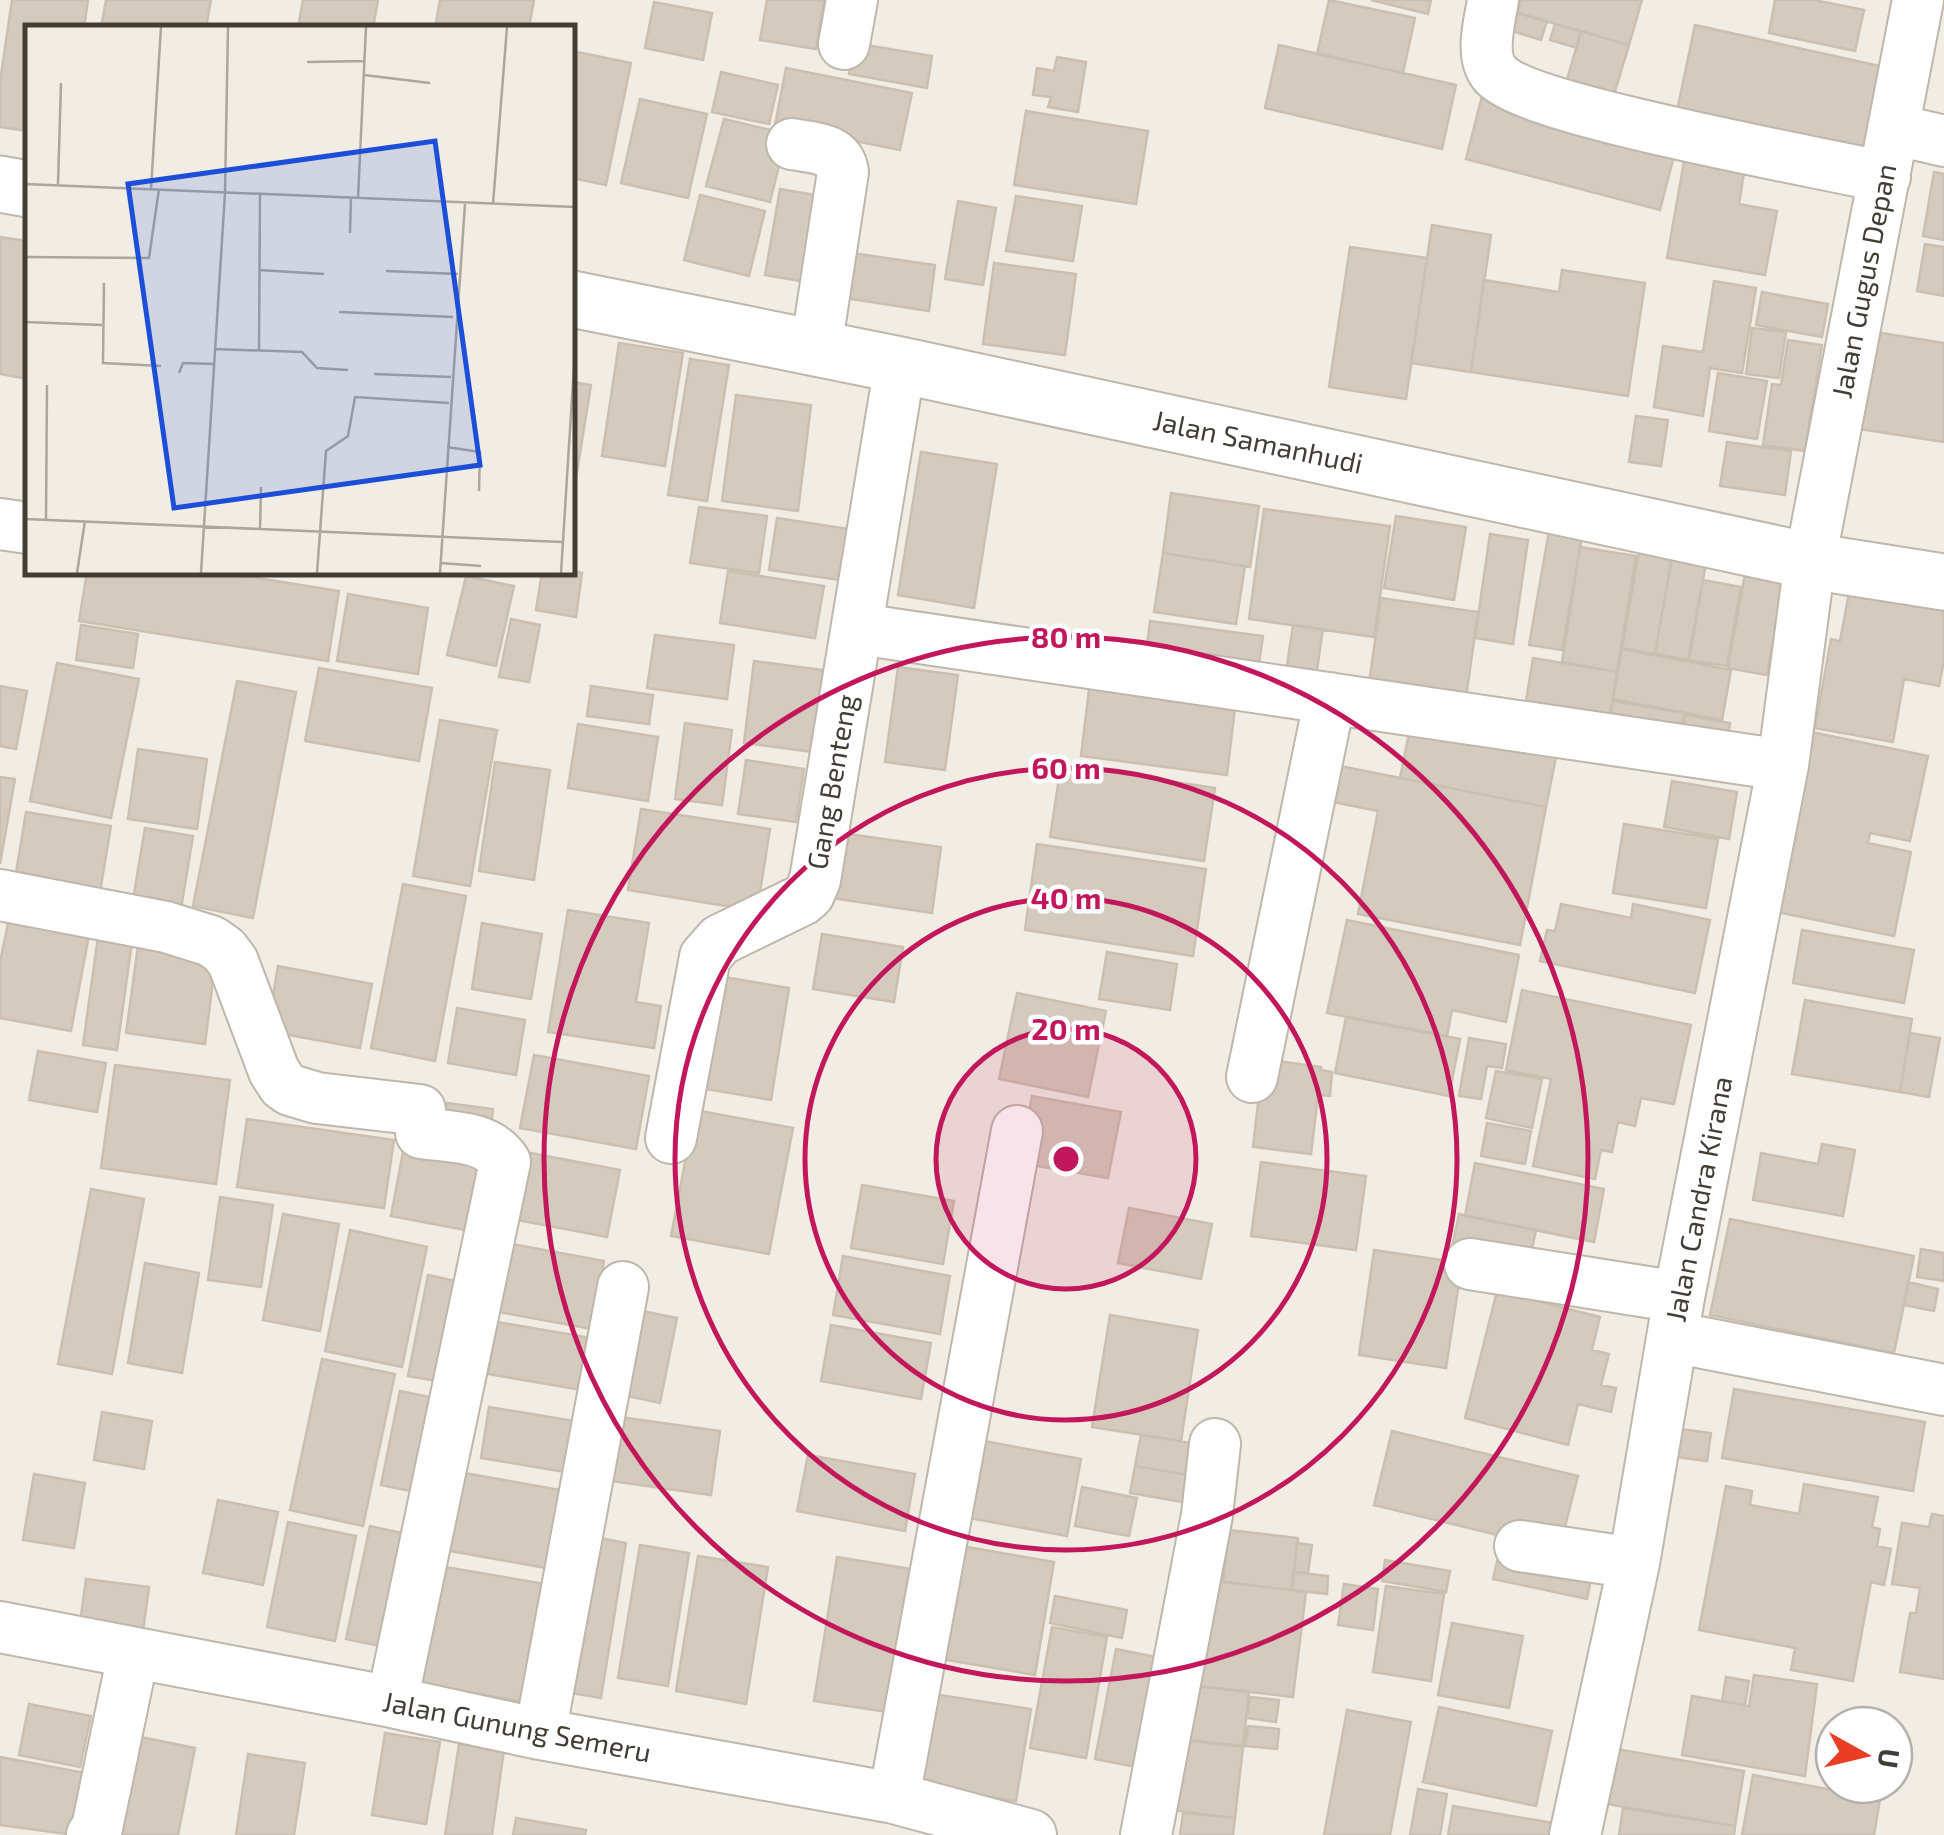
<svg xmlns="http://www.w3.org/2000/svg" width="1944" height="1835" font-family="'Exo 2',sans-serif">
<rect width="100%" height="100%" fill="#f1ede4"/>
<path fill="#d4cbbe" stroke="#cbc0af" stroke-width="2.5" d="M12,0h76l-4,28h-56v103l-28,-4v-45z
M106,0h105l-5,28h-105z
M303,0h75l-5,28h-75z
M440,0h94l-5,28h-94z
M767,0h57l-8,49 -56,-9z
M1329,0l86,18 -12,55 -86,-19z
M1371,0h60l-3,14z
M1521,0h121l-13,45 -112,-32z
M1775,0h39l50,10 -9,41 -86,-18z
M654,2l58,11 -9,47 -58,-12z
M1517,13l30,8 -6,19 -29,-9z
M1555,24l26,7 -4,17 -27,-8z
M1695,25l189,42 -22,100 -188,-42z
M1581,31l48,14 -17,56 -47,-14z
M854,43l78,13 -5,32 -78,-14z
M1279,45l177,40 -14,64 -177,-41z
M572,51l59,12 -25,122 -34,-7z
M1057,57l29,5 -8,50 -30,-5 3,-10 -18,-2 4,-27 17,3z
M786,68l126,25 -12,57 -125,-25z
M721,72l57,13 -9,39 -57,-12z
M1482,96l194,52 -16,62 -194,-51z
M640,99l67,15 -19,84 -67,-15z
M1026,111l122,20 -12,73 -122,-19z
M724,119l63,15 -17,68 -64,-16z
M1685,156l60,10 -6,38 38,7 -12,64 -98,-17z
M1934,172l10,2v66l-21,-4z
M780,189l47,8 -15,86 -47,-8z
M700,195l65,16 -16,65 -65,-16z
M1016,196l66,10 -9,55 -67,-10z
M958,201l38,7 -13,77 -38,-6z
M1432,225l59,10 -20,137 -60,-9z
M0,237l28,4v138l-28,-5z
M1925,244l19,3v49l-27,-5z
M1350,247l77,11 -21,141 -77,-12z
M852,253l83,12 -6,46 -84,-13z
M994,263l82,11 -11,81 -82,-11z
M1562,270l83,13 -17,113 -157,-24 13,-92 75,12z
M1714,281l42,7 -14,85 -32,-5 -7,48 -49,-9 9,-61 40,6z
M1762,292l66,12 -6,33 -66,-12z
M1752,328l34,4 -7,46 -33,-4z
M1875,332l69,11v99l-85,-13z
M1788,340l34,5 -17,106 -42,-6 9,-61 9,1z
M619,343l64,10 -18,113 -63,-10z
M690,359l39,6 -22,136 -39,-6z
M1718,373l49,8 -10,58 -48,-8z
M572,382l19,3 -19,118z
M736,395l75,10 -13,106 -76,-10z
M1636,416l32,4 -7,46 -32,-4z
M1727,442l64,9 -6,44 -65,-9z
M921,452l76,12 -23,144 -76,-13z
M1171,493l88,13 -9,61 -87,-14z
M699,507l68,9 -8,57 -69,-10z
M1264,509l126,17 -16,111 -125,-18z
M1396,516l70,11 -12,73 -70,-12z
M777,518l78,12 -7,51 -79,-11z
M1549,531l33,6 -20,113 -33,-5z
M1490,534l38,6 -15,104 -38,-6z
M1641,541l33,6 -19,107 -33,-6z
M1580,547l56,9 -19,116 -55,-10z
M1673,551l34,7 -19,102 -33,-6z
M1163,553l82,13 -9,58 -82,-12z
M1747,563l39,7 -19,105 -39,-7z
M572,571l10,2 -6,44 -40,-7 6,-38z
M728,571l96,15 -9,52 -95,-15z
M87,572h133l119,19 -11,70 -249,-40z
M466,576l48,10 -18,80 -49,-11z
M1852,577l92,18v66l-5,25 -35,-7 -11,63 -78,-14 16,-89 9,2z
M1703,580l38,7 -14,79 -38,-6z
M348,594l80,14 -10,66 -81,-13z
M1381,598l97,14 -13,93 -97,-14z
M511,619l29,6 -11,57 -30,-5z
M1150,621l113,15 -6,41 -112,-15z
M81,625l57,9 -5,34 -57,-8z
M1293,625l30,4 -6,41 -30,-4z
M655,635l79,10 -7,54 -80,-11z
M1622,649l109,21 -9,50 -109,-21z
M1533,658l84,14 -10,62 -84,-14z
M754,661l69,9 -10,82 -69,-9z
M57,663l82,16 -28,139 -81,-17z
M898,667l60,8 -13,95 -60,-8z
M319,668l113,20 -13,73 -114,-20z
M1091,673l146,18 -10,84 -146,-19z
M237,681l59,11 -43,226 -60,-12z
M0,686l27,5 -11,58 -16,-3z
M591,686l62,9 -4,29 -62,-8z
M1613,701l71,12 -6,34 -71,-13z
M1685,715l45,8 -5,32 -46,-7z
M440,720l57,10 -27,156 -57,-10z
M685,723l47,7 -10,75 -47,-6z
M578,724l80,13 -10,64 -80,-13z
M1410,728l146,29 -10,50 -146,-29z
M1811,732l117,24 -18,85 -40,-8 -2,10 43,9 -17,84 -117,-24z
M138,749l69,10 -10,70 -69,-10z
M746,760l58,9 -8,53 -58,-8z
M495,762l55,8 -16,110 -55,-9z
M1061,765l154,23 -11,73 -154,-24z
M1335,765l211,42 -26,138 -162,-31 20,-103 -50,-10z
M0,777l15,2 -15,85z
M1672,781l65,11 -8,47 -65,-12z
M641,809l129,20 -13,82 -129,-21z
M26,812l85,14 -11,66 -85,-13z
M1624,824l94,15 -12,69 -93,-15z
M145,828l48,8 -12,73 -48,-9z
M834,832l107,15 -9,66 -107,-16z
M1037,844l169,25 -13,87 -168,-26z
M403,884l63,12 -31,165 -64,-13z
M1561,904l70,14 2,-14 77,16 -15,73 -155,-32 7,-31 8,1z
M568,910l81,13 -13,79 25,4 -7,42 -106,-16z
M10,914l80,16 -19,101 -71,-13v-56z
M1347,920l172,35 -13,67 -54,-12 -5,26 -120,-23z
M482,923l60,11 -11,65 -59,-10z
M99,930l34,5 -16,115 -34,-5z
M1802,930l112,20 -10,53 -111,-20z
M822,934l81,13 -9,55 -81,-13z
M139,939l78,10 -12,95 -79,-11z
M1107,952l70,12 -7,46 -71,-11z
M278,966l94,18 -12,64 -93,-17z
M712,975l77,13 -18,112 -77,-13z
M1522,990l169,35 -17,79 -33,-6 -6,28 -17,-4 -6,30 -11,-2 -6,29 -62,-13 18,-87 -45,-9z
M1017,993l89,18 -18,86 -89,-18z
M1805,1000l107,19 -12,73 -108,-18z
M457,1008l68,12 -9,55 -68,-12z
M1346,1017l114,22 -11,57 -114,-23z
M1910,1033l30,5 -11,59 -29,-5z
M1469,1038l37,6 -4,24 -15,-2 -6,33 -22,-3z
M38,1051l68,12 -9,49 -68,-12z
M534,1055l115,21 -13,73 -116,-21z
M1263,1059l58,8v3l11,2 -2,24 -12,-1 -7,59 -58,-7z
M115,1065l115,15 -14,104 -115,-16z
M1496,1071l46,8 -10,49 -46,-10z
M1032,1096l89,16 -13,66 -88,-15z
M447,1103l46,6 -3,27 -47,-7z
M695,1110l98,18 -24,126 -98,-18z
M247,1119l147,21 -10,68 -147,-21z
M1487,1123l44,8 -6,33 -44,-8z
M405,1141l90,17 -14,75 -90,-17z
M1822,1144l33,6 -12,66 -90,-16 8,-47 57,11z
M520,1151l100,19 -13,67 -100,-19z
M1261,1162l105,14 -10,74 -105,-14z
M1475,1163l129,26 -10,53 -129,-26z
M862,1185l92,16 -11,63 -92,-16z
M91,1189l53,10 -32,175 -54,-10z
M220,1197l53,8 -12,82 -53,-7z
M1129,1208l83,16 -11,55 -83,-16z
M283,1214l56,10 -19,107 -57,-11z
M1459,1214l77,16 -8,38 -77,-16z
M1730,1219l184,37 -20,97 -184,-38z
M350,1230l77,17 -25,120 -77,-16z
M501,1242l103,19 -12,68 -104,-19z
M1921,1249l23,4v28l-27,-4z
M1374,1250l88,13 -16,105 -87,-13z
M843,1256l107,20 -10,58 -107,-19z
M145,1263l54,10 -17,100 -54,-10z
M428,1275l45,10 -19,99 -46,-8z
M1908,1282l30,7 -4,22 -30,-6z
M1497,1291l103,26 -8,33 17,4 -8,31 15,3 -5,24 -33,-8 -10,41 -103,-27z
M632,1309l45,9 -17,85 -46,-10z
M1110,1315l88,15 -17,111 -89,-14z
M497,1322l94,16 -9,52 -94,-16z
M831,1325l100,18 -10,56 -100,-18z
M322,1359l73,15 -32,152 -73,-16z
M1734,1389l191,33 -12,69 -191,-33z
M400,1391l49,10 -19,94 -49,-10z
M489,1407l85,14 -9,51 -84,-14z
M102,1412l50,9 -8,48 -50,-9z
M613,1416l107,15 -9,64 -107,-15z
M1673,1428l38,5 -4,28 -38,-5z
M1392,1431l186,45 -19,74 -185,-45z
M1141,1435l63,10 -5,32 -64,-11z
M968,1438l113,21 -14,77 -114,-21z
M808,1455l107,19 -10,57 -108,-20z
M1135,1466l59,10 -5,27 -59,-10z
M453,1471l118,21 -14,78 -118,-21z
M34,1474l51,9 -11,65 -51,-8z
M1804,1484l74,13 -6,30 8,2 -3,17 14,3 -7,36 -13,-3 -18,99 -62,-11 4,-22 -96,-18 27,-144 26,5 -2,14 49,9z
M1082,1487l55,11 -8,38 -54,-10z
M218,1500l60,12 -15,73 -60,-12z
M1932,1514l12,2v163l-44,-7 10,-59h6l4,-25 -28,-4 10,-61 27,4z
M288,1522l68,14 -21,105 -68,-14z
M370,1526l44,10 -24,112 -44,-9z
M1229,1530l69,8 -7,52 -68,-8z
M585,1535l41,8 -25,155 -42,-7z
M1297,1543l15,2 -4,28 -14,-1z
M640,1545l49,8 -21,133 -50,-8z
M961,1546l93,16 -19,113 -94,-16z
M1499,1553l93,20 -5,26 -94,-20z
M698,1556l70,11 -22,137 -70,-13z
M837,1557l74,12 -23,143 -74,-11z
M1385,1560l65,11 -4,21 -64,-11z
M434,1565l117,20 -20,118 -116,-20z
M1294,1572l34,4 -1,18 -36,-4z
M86,1579l63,8 -6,44 -63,-8z
M1211,1580l95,12 -13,105 -94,-11z
M1344,1584l34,5 -5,41 -35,-5z
M1386,1586l58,8 -13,87 -58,-9z
M1055,1596l72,14 -5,28 -72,-15z
M1452,1623l71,13 -14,72 -71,-13z
M1052,1627l55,10 -21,121 -56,-10z
M1116,1649l45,9 -20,110 -46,-9z
M1754,1675l63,9 -12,92 -123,-21 10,-59 57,10z
M1726,1677l23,4 -4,24 -23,-4z
M1184,1685l65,7 -6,54 -65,-7z
M933,1694l98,15 -15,92 -97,-15z
M1250,1697l29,3 -3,22 -29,-4z
M29,1704l62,12 -11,51 -61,-12z
M1439,1707l113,24 -16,75 -113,-24z
M1347,1710l64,12 -21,113h-66z
M1248,1726l31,3 -2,20 -32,-3z
M385,1733l55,9 -14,82 -54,-9z
M131,1735l64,13 -17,87h-67z
M1169,1738l74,9 -8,71 -73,-9z
M459,1744l45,6 -12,85h-47z
M1616,1749l128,22 -9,55 -128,-22z
M248,1754l57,9 -11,72h-58z
M0,1757l85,16 -11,62 -74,-10z
M1753,1775l127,24 -6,36h-132z
M1418,1789l29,5 -7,41h-30z
M1453,1806l100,17 -2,12h-103z
M1623,1808l112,18 -1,9h-115z
M1183,1813l52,5 -2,17h-53z
M516,1818l70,12 -1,5h-72z"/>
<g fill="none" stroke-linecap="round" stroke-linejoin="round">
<defs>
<path id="minor" d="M1493,0c-3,21 -14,55 2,74 32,37 325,88 390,103
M844,44l8,-44
M1893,129l51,12
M792,144c21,4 47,3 51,28l-27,176
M0,524l28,4
M859,629l924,136
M0,895l166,32 45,14 13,9 9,12 41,109 9,14 7,5 27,8 103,12 1,23c28,4 67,2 84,29l-113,540
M1252,1077l78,-379
M671,1138l34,-181 15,-17 82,-40 7,-6 6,-14 85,-515
M1470,1264l209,33
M1673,1337l271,53
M1520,1546l114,17
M0,1627l392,75 148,32 354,64 137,37
M540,1734l83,-447
M894,1798l123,-667
M92,1835l5,-7 36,-173
M1146,1835l61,-320 8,-71
M1575,1835l59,-272 45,-266 104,-532 27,-204 108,-561"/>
<path id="tertiary" d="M0,184l28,5
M572,299l328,66 910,196 134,21"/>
</defs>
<use href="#minor" stroke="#beb7ab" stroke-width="54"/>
<use href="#tertiary" stroke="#beb7ab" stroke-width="59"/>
<use href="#minor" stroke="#fff" stroke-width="50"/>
<use href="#tertiary" stroke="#fff" stroke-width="55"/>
</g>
<circle cx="1066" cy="1159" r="130" fill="#c2185b" fill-opacity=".12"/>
<g fill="none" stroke="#c2185b" stroke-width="5">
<circle cx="1066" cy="1159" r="130"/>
<circle cx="1066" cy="1159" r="261"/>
<circle cx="1066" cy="1159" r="391"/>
<circle cx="1066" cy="1159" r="522"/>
</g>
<g text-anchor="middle" stroke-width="9" stroke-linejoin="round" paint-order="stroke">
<g font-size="28" fill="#423d35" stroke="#fff">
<text transform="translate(1864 281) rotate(-79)" y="10">Jalan Gugus Depan</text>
<text transform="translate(1258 442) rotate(12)" y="10">Jalan Samanhudi</text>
<text transform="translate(832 782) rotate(-80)" y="10">Gang Benteng</text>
<text transform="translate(1699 1199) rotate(-79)" y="10">Jalan Candra Kirana</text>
<text transform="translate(517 1727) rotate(11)" y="10">Jalan Gunung Semeru</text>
</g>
</g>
<g transform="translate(25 25)">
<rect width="550" height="550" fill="#f1ede4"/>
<path fill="none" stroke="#aba79e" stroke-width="2.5" d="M282,37l58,-1M339,50l66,8M0,159l550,23M33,159l3,-101M126,164l10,-162M333,173l8,-171M468,179l14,-177M325,208l1,-36M0,232l124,1 10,-69M234,245l65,4M361,246l72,3M79,258l-1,80 58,3M314,287l114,5M0,297l77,3M189,324l88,3 15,16 31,2M234,325l1,-157M154,348l4,-10 30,1M349,349l77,3M422,422l33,5 -1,39M0,494l538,23M21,494l1,-134M235,505l1,-43M416,538l40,3M52,548l8,-52M176,548l24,-380 3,-166M292,548l9,-122 22,-15 7,-39 94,6M415,548l25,-369M536,548l14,-223"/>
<path fill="#1d4ed8" fill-opacity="0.15" stroke="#1d4ed8" stroke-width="5" d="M410,116l45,324 -306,43 -46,-324z"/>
<rect width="550" height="550" fill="none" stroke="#423d35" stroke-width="5"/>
</g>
<circle cx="1066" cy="1159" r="15" fill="#c2185b" stroke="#fff" stroke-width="5"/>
<g font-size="30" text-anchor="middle" font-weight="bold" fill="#c2185b" stroke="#fff" stroke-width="9" stroke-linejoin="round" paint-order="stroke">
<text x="1066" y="648">80 m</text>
<text x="1066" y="779">60 m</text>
<text x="1066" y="909">40 m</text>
<text x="1066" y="1040">20 m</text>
</g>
<g transform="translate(1864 1755) rotate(98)"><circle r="48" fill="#ffffff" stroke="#b3b1ae" stroke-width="2.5"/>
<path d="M0-8L18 38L0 25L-18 38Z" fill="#e83f24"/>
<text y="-15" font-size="28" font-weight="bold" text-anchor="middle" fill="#423d35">U</text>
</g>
</svg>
